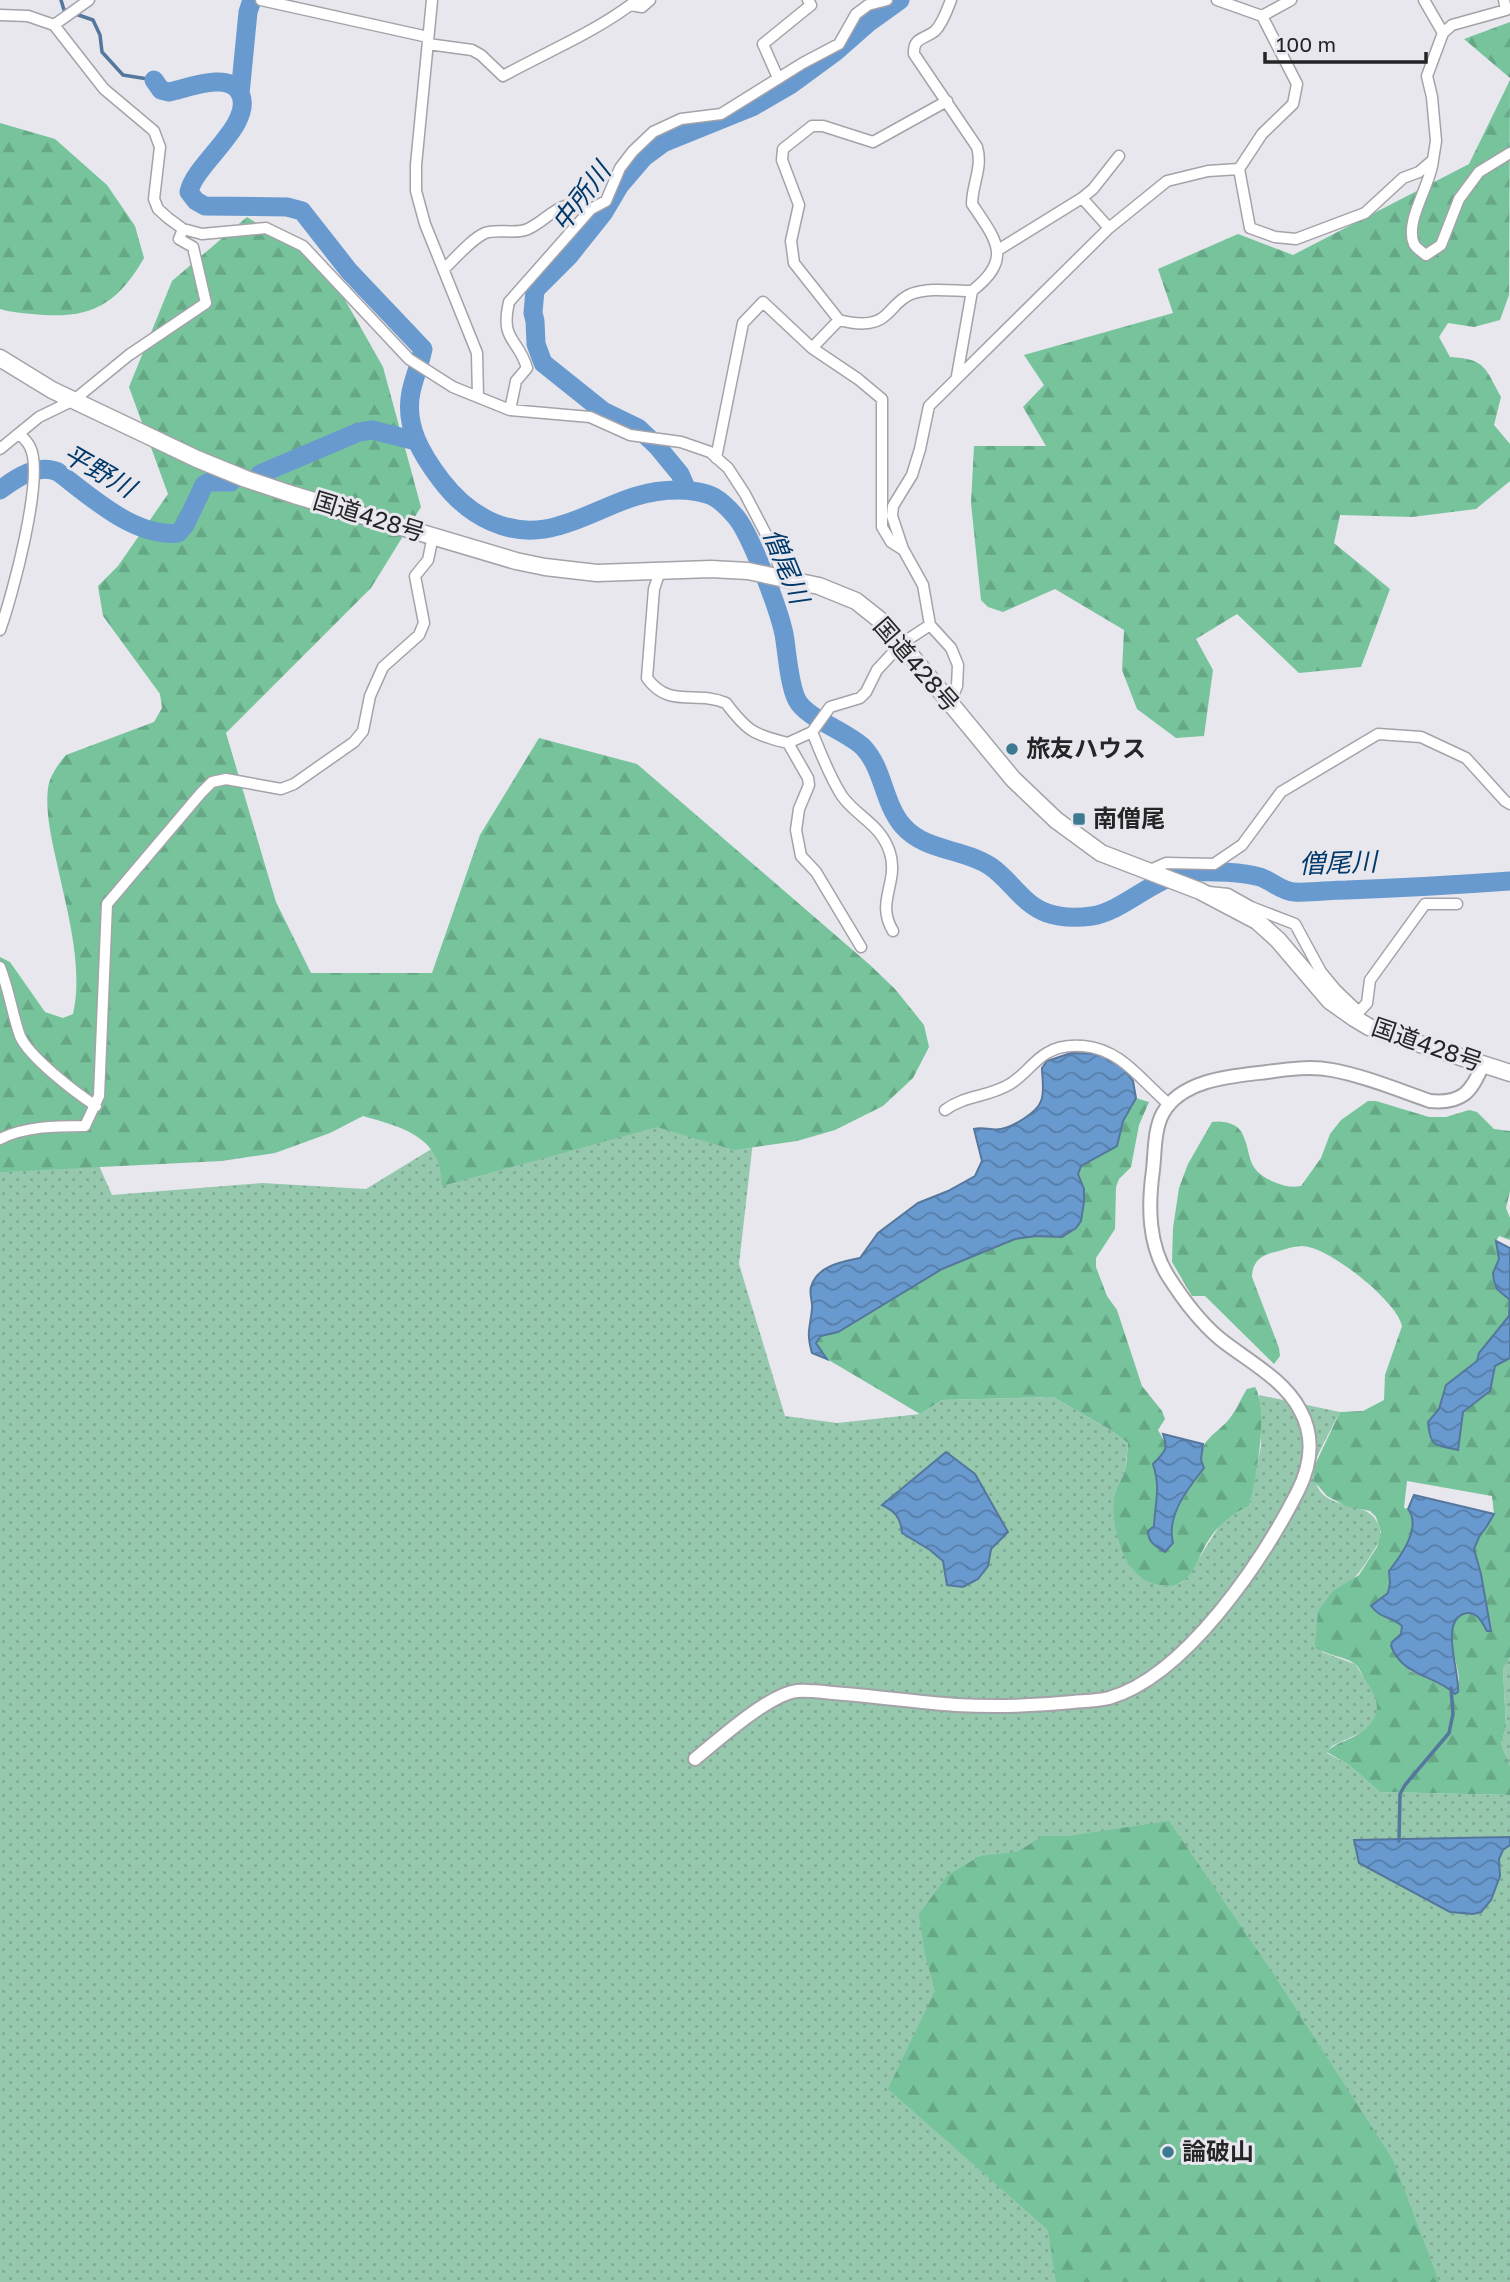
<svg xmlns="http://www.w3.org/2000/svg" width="1510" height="2282" font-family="'Golos Text','Noto Sans JP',sans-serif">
<defs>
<pattern id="grass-dots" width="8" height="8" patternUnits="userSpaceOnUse" patternTransform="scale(1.75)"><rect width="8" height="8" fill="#95c8ad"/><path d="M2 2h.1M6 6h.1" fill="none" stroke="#80ac95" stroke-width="1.8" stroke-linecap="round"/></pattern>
<pattern id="forest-firs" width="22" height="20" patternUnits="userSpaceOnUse" patternTransform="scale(1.75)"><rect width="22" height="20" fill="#76c39c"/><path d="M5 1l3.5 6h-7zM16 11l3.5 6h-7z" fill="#66a786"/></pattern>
<pattern id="water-waves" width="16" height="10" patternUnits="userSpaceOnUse" patternTransform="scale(1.75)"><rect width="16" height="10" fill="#699acf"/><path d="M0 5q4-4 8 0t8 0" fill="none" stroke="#567da8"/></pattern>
</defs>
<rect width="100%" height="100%" fill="#e7e7ed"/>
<path fill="url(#grass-dots)" d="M761,1071l-22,193 46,152 52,7 83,-9 22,-14 111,-3 56,32 19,14 -3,27 -9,22 -1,23 6,32 43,39 17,-3 6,-6 33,-52 6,-6 23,-13 12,-60 -2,-51 81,17c-6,12 -24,44 -26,54 -1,5 2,18 4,22 13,24 52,11 61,38 4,10 -2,20 -8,29 -10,16 -20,30 -38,37l-11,60 33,12 22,33v16l-3,8 -12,11 -30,14 -5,7 22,12 31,27 130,3v487h-1510v-1167l82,12 30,68 150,-12 104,6 116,-71z
M1510,1657v109l-9,-22 5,-17 -3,-58z"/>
<path fill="url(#forest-firs)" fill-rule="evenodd" d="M1510,22v56l-46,-39z
M1510,80l-1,215 -9,25 -26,7 -26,-4 -9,14 11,20c36,2 35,11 51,40l-7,28 16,19v37l-34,28 -64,8 -72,-2 -6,28 56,46 -29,78 -62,6 -62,-59 -41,25 17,31 -9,66 -28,2 -39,-29 -15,-39 2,-40 -69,-41 -52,23 -15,-5 -7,-7 -10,-97 3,-57h72l-23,-39 21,-22 -20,-30 149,-42 -15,-44 80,-35 55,21 176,-91z
M0,123l55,16 52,46 28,41 9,32c-28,49 -56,62 -112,56 -11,-1 -22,-2 -32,-5z
M247,217l80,51 56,99 38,140 -50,81 -145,145 50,169 35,71h121l48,-138 59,-97 98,26 233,201 25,24 29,36 5,22 -16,31 -30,28 -48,24 -38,11 -63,9 -77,-23 -215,59c-1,-8 -1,-20 -5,-27 -13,-28 -47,-35 -74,-43l-33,17 -55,20 -53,8 -222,11v-215l10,5 35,50 18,6 10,-4c11,-48 -7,-107 -17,-155 -5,-22 -12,-54 -7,-76 3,-10 10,-20 17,-28l88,-33 8,-14 -2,-14 -57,-78 -5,-30 20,-20 50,-72 -39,-107 43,-106z
M1136,1098l13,4 -10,23 -8,42 -12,12 -3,8 -1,42 -19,29v9l11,29 10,14 25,76 20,25 3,8 -7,11 9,16 -1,3 -13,15c7,25 2,37 1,62l-6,5h22c6,-23 19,-44 34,-63 -10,-27 12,-32 26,-50 7,-9 11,-20 17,-29l8,-2c14,24 1,92 -6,119 -23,12 -34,21 -46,44 -6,11 -10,24 -20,31 -9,7 -21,5 -31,2 -28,-8 -41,-56 -38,-83 1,-11 8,-20 11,-30 2,-9 2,-18 3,-27l-19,-14 -56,-32 -111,3 -22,14 -93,-55 -11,-16 5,-7 17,-4 104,-63 73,-30 22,-3 24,1 23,-48 -6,-15 3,-8 36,-20 6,-25z
M1368,1101h8l53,16h17l23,-7 8,2 17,17 16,2v60l-4,17 4,10v22l-11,-4 -3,5 3,18 -6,15 4,15 13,11 -1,16 -30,37 -2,7 -31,25 -7,24 24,3 27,-21 5,-25 15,-8v299l-7,12 3,58 -5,17 9,22v29l-130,-3 -31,-27 -22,-13c10,-11 26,-12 37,-22 21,-18 13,-33 0,-52 -2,-4 -5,-11 -9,-14 -10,-8 -28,-8 -40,-17l3,-36 15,-20 26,-16 18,-28 4,-15 -5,-15 -6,-6 -24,-5 -19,-10 -13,-15v-14l26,-55 23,-1 21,-11 1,-25 17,-49c-5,-25 -74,-80 -100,-80 -8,0 -19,4 -27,6 -14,3 -23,10 -23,25l27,71 1,8 -6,8 -69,-68h-13l-20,-34 1,-34 6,-40 9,-24 24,-42c10,-2 25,1 30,11 11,22 2,36 32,49 10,4 17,6 27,4l20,-28 9,-24 11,-14zM1407,1481l85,15 2,18 -7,12 -8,11 -5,12 7,25 10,57h-4c-5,-8 -9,-18 -19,-18 -30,2 -10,50 -9,65 0,5 -3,11 -4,16l-6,-6 -39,-17 -18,-29 9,-8 1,-8c-12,-11 -20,-6 -30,-20l16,-13 2,-10 -1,-12c12,-15 33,-44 19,-62l-4,-1z
M1169,1821l103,151 121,188 46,122h-383l-8,-52 -160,-141 47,-98 -10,-37 -6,-40 29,-39 32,-19 37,-4 26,-16h25z"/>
<path fill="url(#water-waves)" stroke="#55779d" stroke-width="2" d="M1071,1053l32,1 20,14 10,13 3,17 -13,23 -6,25 -36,20 -3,8 6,15v13l-3,19 -5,7 -14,9 -25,-1 -22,3 -73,30 -104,63 -17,4 -5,7 11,16 -15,-6c-6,-21 -2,-24 0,-44 1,-7 -3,-15 -1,-22 6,-21 30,-25 49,-29l18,-25 40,-30 30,-12 27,-15 7,-15 -8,-32c9,-3 17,2 27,0 11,-2 36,-16 40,-28 4,-9 1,-24 1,-33l5,-7z
M1496,1241l14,7v110l-15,8 -5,25 -27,21 -5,38c-23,-5 -28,-3 -30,-28l11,-13 7,-24 31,-24 2,-8 30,-37 1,-16 -13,-11 -3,-8 -1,-8 6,-14z
M1163,1434l40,10 -2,16 3,8c-16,20 -38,48 -31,75l-8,9c-9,-6 -17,-9 -17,-21l6,-5c1,-25 7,-37 -1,-62 11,-12 16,-13 10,-30z
M946,1452l29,22 33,58 -17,17 -3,17 -10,13 -15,8 -16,-2 -4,-24 -13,-11 -28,-17c-1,-15 -7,-22 -20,-28z
M1414,1495l80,19 -7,12 -8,11 -5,12 7,25 10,57h-4c-5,-9 -11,-22 -24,-17 -23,10 -3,58 -5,78l-3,2c-21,-20 -51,-16 -64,-48l1,-4 9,-8 1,-8c-12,-11 -20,-6 -31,-20l17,-13 2,-10 -1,-12c12,-15 33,-44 19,-62z
M1510,1837v8l-7,5 -4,9 1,17 -9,24 -10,12 -8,2 -23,-2 -91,-49 -5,-23z"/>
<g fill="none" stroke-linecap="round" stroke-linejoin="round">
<path stroke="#55779d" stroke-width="3.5" d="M61,0l3,10 29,10 7,15 2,17 21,23 31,5
M1399,1841l1,-47 5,-9 44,-52 4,-19 -2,-26"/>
<path stroke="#699acf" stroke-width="19" d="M154,80l7,10 8,2c19,-4 60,-21 71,1 15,31 -46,71 -51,99l7,9 9,5 82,1 15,4 47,60 74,78c-3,15 -9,29 -12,43 -7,34 11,63 30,88 28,37 70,60 117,46 44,-12 70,-36 120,-36 10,0 27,2 36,7 7,4 17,14 22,20 15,18 43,93 48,117 3,17 5,51 13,66 9,18 49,31 66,47 21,22 20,56 40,79 23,26 60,22 87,40 21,14 32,38 57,47 14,5 30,5 45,3 33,-5 64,-42 101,-44 19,-1 50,0 67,5 12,4 21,14 34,15 17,1 35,-2 52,-2 55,-2 109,-5 164,-9
M240,94l8,-82 4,-12
M260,474l99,-42 13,-2 44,11
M0,490c16,-12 38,-27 58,-18 32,24 77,66 120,61l7,-8 19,-40 5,-3h22
M687,490l-7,-16 -23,-28 -19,-18 -35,-17 -60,-48 -7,-19 -1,-23 -2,-8 2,-23 34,-34 35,-44 16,-27 24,-28 19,-14 89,-36 38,-22 45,-33 33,-29 32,-23"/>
<defs>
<path id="minor" d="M261,0l167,37
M432,0l-16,165v26l9,33 52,129 1,44
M951,0c-4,10 -8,23 -16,31 -11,9 -22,6 -21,23l63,93c6,21 -5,37 -5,57 25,37 41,55 0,87l-15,85
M1217,0l45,16 35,68 -4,20 -31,30 -23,35 11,59 25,9 21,2 69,-26 38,-35 16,-6 14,-12c-2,25 -29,61 -19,84 2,4 8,8 12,11l15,-10 18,-46 20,-27 31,-19
M1424,0l19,33
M631,5l11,2 8,-7
M0,15l28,1 26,9 50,64 50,42 6,16 -6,52 4,10 10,9 15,11 19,5 64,-6 37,18 106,113 44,28 57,23 80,7 40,18 51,7 29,10 18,16 17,26 25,48 13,35
M1262,16l29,-16
M54,25l35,-25
M428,44l44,6 9,5 22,21c45,-25 93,-44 134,-76
M778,78l-15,-34 48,-39 -3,-5
M1433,160l3,-19 -4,-44 -5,-21 16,-43 9,-8 54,-15 -2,-10
M1082,198l27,30
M998,250l84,-52 11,-9 26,-33
M444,269c12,-11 26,-29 41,-36 13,-5 30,2 43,-4 25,-12 31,-33 63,-20
M839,320c15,4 35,7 47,-5 9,-8 13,-16 25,-21 18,-7 42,-3 61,-3
M510,410l6,-29 11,-13c-9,-31 -27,-26 -18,-66l82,-93 15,-8 14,-33 13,-17 20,-19 28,-13 40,-5 82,-51 36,-19 17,-30 12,-9 19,-5
M0,449l39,-32 35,-17 55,-45 77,-52 -13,-56 -14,-8 4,-10
M716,458l27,-135 20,-21 49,46
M902,549l-11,-7 -9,-15v-128l-24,-20 -46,-31 27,-28 -45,-57 -3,-22 8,-36 -17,-45 1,-11 29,-23h11l50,16 74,-41
M660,571l-6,18 -7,89c22,31 49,12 79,25 21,28 28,32 62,40l20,35 1,7 -10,24 -3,21 5,26 15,16 45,75
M0,630c12,-33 45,-154 30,-183 -2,-5 -7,-9 -10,-13
M950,703l7,-17 1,-21 -7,-17 -21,-23 -7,-40 -20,-36 -11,-33 1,-10 19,-31 8,-26 9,-43 180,-178 58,-47 41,-10 31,-2
M812,732c9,21 17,44 30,64 16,22 39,28 48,57 9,30 -15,49 3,78
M788,743l24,-11 18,-25 30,-9 6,-6 11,-22 24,-26 29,-19
M1148,871l18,-8 48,1 28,-19 39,-53 97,-58 43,3 45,21 39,43 5,3
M1209,892l19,2 23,13 44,17 26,48 14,17 24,23
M0,967c9,23 12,46 20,69 9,21 56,57 76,70
M1356,1015l11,-12 3,-23 55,-76h32
M945,1110c20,-15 44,-13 65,-26 14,-8 23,-23 37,-31 11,-7 23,-8 36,-7 39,3 59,36 87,59
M0,1139c26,-13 57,-13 85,-13l14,-30 8,-192 94,-111 11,-11 14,-3 55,10 13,-5 60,-42 9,-11 7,-35 13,-29 36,-32 5,-12 -9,-47 13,-16 5,-24"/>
<path id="tertiary" d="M695,1759c22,-18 74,-65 102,-68 11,-1 25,1 36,2 41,3 82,9 123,12 39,2 78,1 117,-3 11,-1 24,-1 36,-4 77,-22 153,-137 188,-205 14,-27 18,-56 3,-83 -17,-32 -54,-50 -81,-72 -20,-17 -37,-40 -51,-62 -20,-32 -20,-70 -15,-106 2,-17 1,-41 10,-57 19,-34 70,-37 104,-41 22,-3 44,-6 65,-2 33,6 66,20 98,31 32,3 42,-9 53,-37"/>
<path id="trunk" d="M0,358l52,32 145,69 49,20 48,16 222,66 29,6 52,6 114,-4 37,2 71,15 37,15 29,23 128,155 43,41 45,33 99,38 57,30 21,19 52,61 24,17 15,9 23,8 118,38"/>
</defs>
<use href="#minor" stroke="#a3a3a9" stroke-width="13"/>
<use href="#tertiary" stroke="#a3a3a9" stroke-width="16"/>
<use href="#trunk" stroke="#a3a3a9" stroke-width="19"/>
<use href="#minor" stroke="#fff" stroke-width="10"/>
<use href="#tertiary" stroke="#fff" stroke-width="12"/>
<use href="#trunk" stroke="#fff" stroke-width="16"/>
</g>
<g fill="#3d7991" stroke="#e7e7ed" stroke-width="2.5">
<circle cx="1012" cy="749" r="7"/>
<rect x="1072" y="812" width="14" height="14" rx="3.5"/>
<circle cx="1168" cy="2152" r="7"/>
</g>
<g text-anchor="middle" stroke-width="6" stroke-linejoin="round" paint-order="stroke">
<g font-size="24" fill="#252427" stroke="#e7e7ed">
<text transform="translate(369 517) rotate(17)" y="8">国道428号</text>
<text transform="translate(916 665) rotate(49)" y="8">国道428号</text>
<text transform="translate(1427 1045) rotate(19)" y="8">国道428号</text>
</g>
<g font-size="24" font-weight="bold" fill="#252427" stroke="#e7e7ed" text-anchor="start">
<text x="1026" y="757">旅友ハウス</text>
<text x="1093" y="827">南僧尾</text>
<text x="1182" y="2160">論破山</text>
</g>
<g font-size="26" font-style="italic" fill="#00396a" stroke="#e7e7ed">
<text transform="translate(581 197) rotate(-53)" y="9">中所川</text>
<text transform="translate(99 471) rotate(30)" y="9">平野川</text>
<text transform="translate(786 566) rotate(68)" y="9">僧尾川</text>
<text transform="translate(1338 863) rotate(-2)" y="9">僧尾川</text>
</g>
</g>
<path d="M1265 52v10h161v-10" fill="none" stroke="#252427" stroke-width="3.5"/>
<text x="1276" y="52" font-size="21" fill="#252427" stroke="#e7e7ed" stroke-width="5" paint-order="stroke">100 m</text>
</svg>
